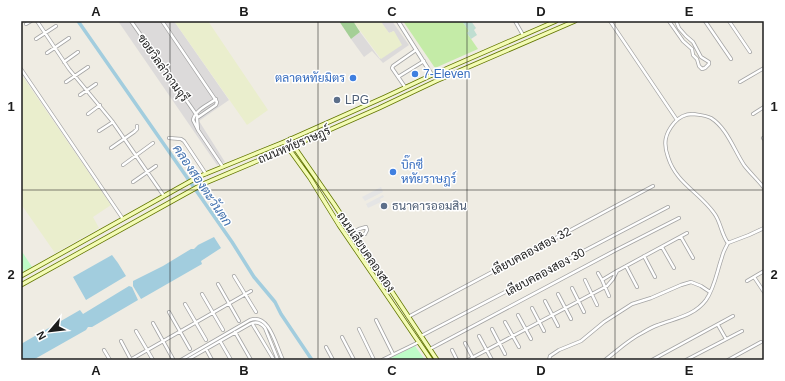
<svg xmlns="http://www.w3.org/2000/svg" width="785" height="381" font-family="Helvetica,Sarabun,sans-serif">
<rect width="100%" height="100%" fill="#efece3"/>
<path fill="#dcdada" d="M118,21h56l55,79 -30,21 26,41 -8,3z
M383,21h9l17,24 -26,18 -11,-12 -8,6 -13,-18 9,-7 20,27 14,-28 -5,2 -8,-10z"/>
<path fill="#eaeecd" d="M174,21h34l60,89 -21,15z
M353,21h30l-1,2 7,10 5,-2 8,14 -21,14z
M21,74l90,131 -18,12 6,11 -44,25 -34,-49z"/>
<path fill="#c4eba7" d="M403,21h59l7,10 -2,2 11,16 -43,19z"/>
<path fill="#a4cf96" d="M339,21h14l7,11 -9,7z"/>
<path fill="#bfded1" d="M462,21h9l5,7 -2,2 3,5 -6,4 -4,-6 2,-2z"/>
<path fill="#befbc7" d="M21,250l11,17 -11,6 3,-3 -3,-4z
M415,346l10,14h-38z"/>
<path fill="#e5e5e5" d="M381,187l2,5 -18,9 -3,-4z
M383,195l1,2 -4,2 1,3 -13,6 -2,-4z"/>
<path fill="#a2cdde" d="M214,237l7,11 -20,13 1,3 -61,35 -8,-13v-5l30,-15 28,-17h3l4,-4z
M112,255l6,8 8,13 -40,24 -13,-23z
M129,286l3,1 6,13 -46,27h-4l-2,3 -53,30h-12v-16l59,-34 3,4z"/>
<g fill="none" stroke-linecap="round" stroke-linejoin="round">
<path stroke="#a2cdde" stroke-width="3.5" d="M78,21l154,221 22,35 21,25 6,12 31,46"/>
<defs>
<path id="minor" d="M37,21l32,48 43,52 52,75
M131,21l67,96
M162,21l55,81 -1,3 -19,13 1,12
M515,21l8,14
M610,21l67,99
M669,21l14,20 9,8 1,6 4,4 2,7 3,3 3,-1 4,-4v-2l-8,-5 -8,-15 -7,-6 -7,-8 -3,-7
M705,21l26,38
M729,21l21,31
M26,24l5,-3
M36,39l20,-13
M47,53l22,-15
M64,62l14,-10
M21,69l102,150
M398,77l26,-16
M66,82l22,-15
M740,82l24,-14
M405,87l-13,-19 1,-2 23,-16
M80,95l16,-11
M216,99c-8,6 -21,11 -23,21l5,10 25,37
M88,114l12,-9
M753,114l11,-7
M99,131l14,-9
M169,138l12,1 3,2 22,33
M763,138l1,1
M111,148l23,-16 3,-3v-3
M123,165l30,-22
M133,182l23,-16
M352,233l7,-4 7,-2 1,3 -2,4
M681,237l12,21
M728,243c-7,-9 -7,-21 -14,-30 -15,-21 -38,-30 -46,-56 -5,-14 -3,-23 6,-34 5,-6 12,-9 19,-9 6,1 12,1 18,4 16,10 23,32 33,47 6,8 14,15 20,23
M662,247l12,21
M644,256l11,21
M626,266l11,21
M598,273l4,7
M234,276l22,36
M754,277l10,15
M585,280l12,25
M747,281l17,-10
M218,284l21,37
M572,288l12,24
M202,294l21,36
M558,294l13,25
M609,296l-7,-16 15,-9
M545,301l13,25
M185,304l21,36
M532,308l12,23
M169,312l21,37
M518,315l13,24
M408,317l245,-131
M376,320l17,34
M505,322l14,25
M153,323l20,36
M253,325l21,35 3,-2
M718,325l8,14
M359,329l15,31
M492,329l13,25
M136,331l17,29
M235,332l16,28
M421,336l247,-129
M479,336l13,24
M342,337l12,23
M121,341l10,19
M220,341l11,19
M465,343l9,17
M326,347l7,13
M206,349l6,11
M430,349l186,-99 63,-32
M104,350l6,10
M452,350l5,10
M130,360l121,-69
M181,360l69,-40c20,-7 26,27 33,40
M187,360l63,-36c6,-3 11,-1 15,4l13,32
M382,360l37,-18
M468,360l139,-74 6,-7 4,-8 70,-38
M549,360l1,-4 9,-6 22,-9 23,-19 28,-18 19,-6 30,-13 10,-3 10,4 9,6
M605,360c12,-9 23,-20 37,-27 5,-3 10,-6 16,-8 18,-7 36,-9 48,-25 9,-13 11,-29 16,-43 1,-5 4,-10 6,-14l21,-8 15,-7
M652,360l81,-44
M686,360l56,-29
M728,360l33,-18"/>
<path id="tertiary" d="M398,21l34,54"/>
<path id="secondary" d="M290,139l3,6 41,59 103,156
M284,142l26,36 29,47 92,135
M21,276l177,-99 86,-35 101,-45 47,-22 124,-54
M21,285l182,-101 99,-42 77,-34 57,-27 139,-60"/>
</defs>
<use href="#minor" stroke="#a4a4a4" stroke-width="4"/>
<use href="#tertiary" stroke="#a4a4a4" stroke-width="4.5"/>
<use href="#secondary" stroke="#637702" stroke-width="5"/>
<use href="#minor" stroke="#fff" stroke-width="2.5"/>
<use href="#tertiary" stroke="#fff" stroke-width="3"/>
<use href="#secondary" stroke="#f3fbb5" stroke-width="3.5"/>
</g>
<path fill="none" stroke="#1d1d1d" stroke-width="1" stroke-opacity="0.55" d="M170,21v339M318,21v339M467,21v339M615,21v339M21,190h743"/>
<g fill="#3f7fe0" stroke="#fff" stroke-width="1.5">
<circle cx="415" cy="74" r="4"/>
<circle cx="353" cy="78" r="4"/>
<circle cx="393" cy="172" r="4"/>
</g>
<g fill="#5c6f8a" stroke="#fff" stroke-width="1.5">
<circle cx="337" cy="100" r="4"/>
<circle cx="384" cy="206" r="4"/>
</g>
<g text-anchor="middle" stroke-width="3" stroke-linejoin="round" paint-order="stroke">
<g font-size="12" fill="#1d1d1d" stroke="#fff">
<text transform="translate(163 68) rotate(55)" y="4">ซอยวิลล่าจามจุรี</text>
<text transform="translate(294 145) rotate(-23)" y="4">ถนนหทัยราษฎร์</text>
<text transform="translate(531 251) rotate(-28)" y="4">เลียบคลองสอง 32</text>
<text transform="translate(366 252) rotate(56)" y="4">ถนนเลียบคลองสอง</text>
<text transform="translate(545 272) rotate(-28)" y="4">เลียบคลองสอง 30</text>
</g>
<g font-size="12" fill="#366cbe" stroke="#fff" text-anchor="start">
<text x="423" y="78">7-Eleven</text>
<text x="345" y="82" text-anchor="end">ตลาดหทัยมิตร</text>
<text x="401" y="169">บิ๊กซี<tspan x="401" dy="14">หทัยราษฎร์</tspan></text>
</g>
<g font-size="12" fill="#4e5e75" stroke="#fff" text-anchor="start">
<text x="345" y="104">LPG</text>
<text x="392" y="210">ธนาคารออมสิน</text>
</g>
<g font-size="13" font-style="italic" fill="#4775b0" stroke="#fff">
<text transform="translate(203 185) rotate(56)" y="5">คลองสองตะวันตก</text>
</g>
</g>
<rect width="785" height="381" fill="none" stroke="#ffffff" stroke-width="44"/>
<g transform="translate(50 331) rotate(242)" stroke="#ffffff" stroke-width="3" paint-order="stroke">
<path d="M0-3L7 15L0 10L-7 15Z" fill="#1d1d1d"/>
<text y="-6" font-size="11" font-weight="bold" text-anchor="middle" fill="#1d1d1d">N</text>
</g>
<rect x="22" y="22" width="741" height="337" fill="none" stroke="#1d1d1d" stroke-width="1.5"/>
<g font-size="13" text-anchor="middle" font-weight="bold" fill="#1d1d1d">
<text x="96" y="16">A</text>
<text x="244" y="16">B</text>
<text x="392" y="16">C</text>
<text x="541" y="16">D</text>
<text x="689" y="16">E</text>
<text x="11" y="111">1</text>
<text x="774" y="111">1</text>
<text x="11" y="279">2</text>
<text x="774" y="279">2</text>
<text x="96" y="375">A</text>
<text x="244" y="375">B</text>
<text x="392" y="375">C</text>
<text x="541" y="375">D</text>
<text x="689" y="375">E</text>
</g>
</svg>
